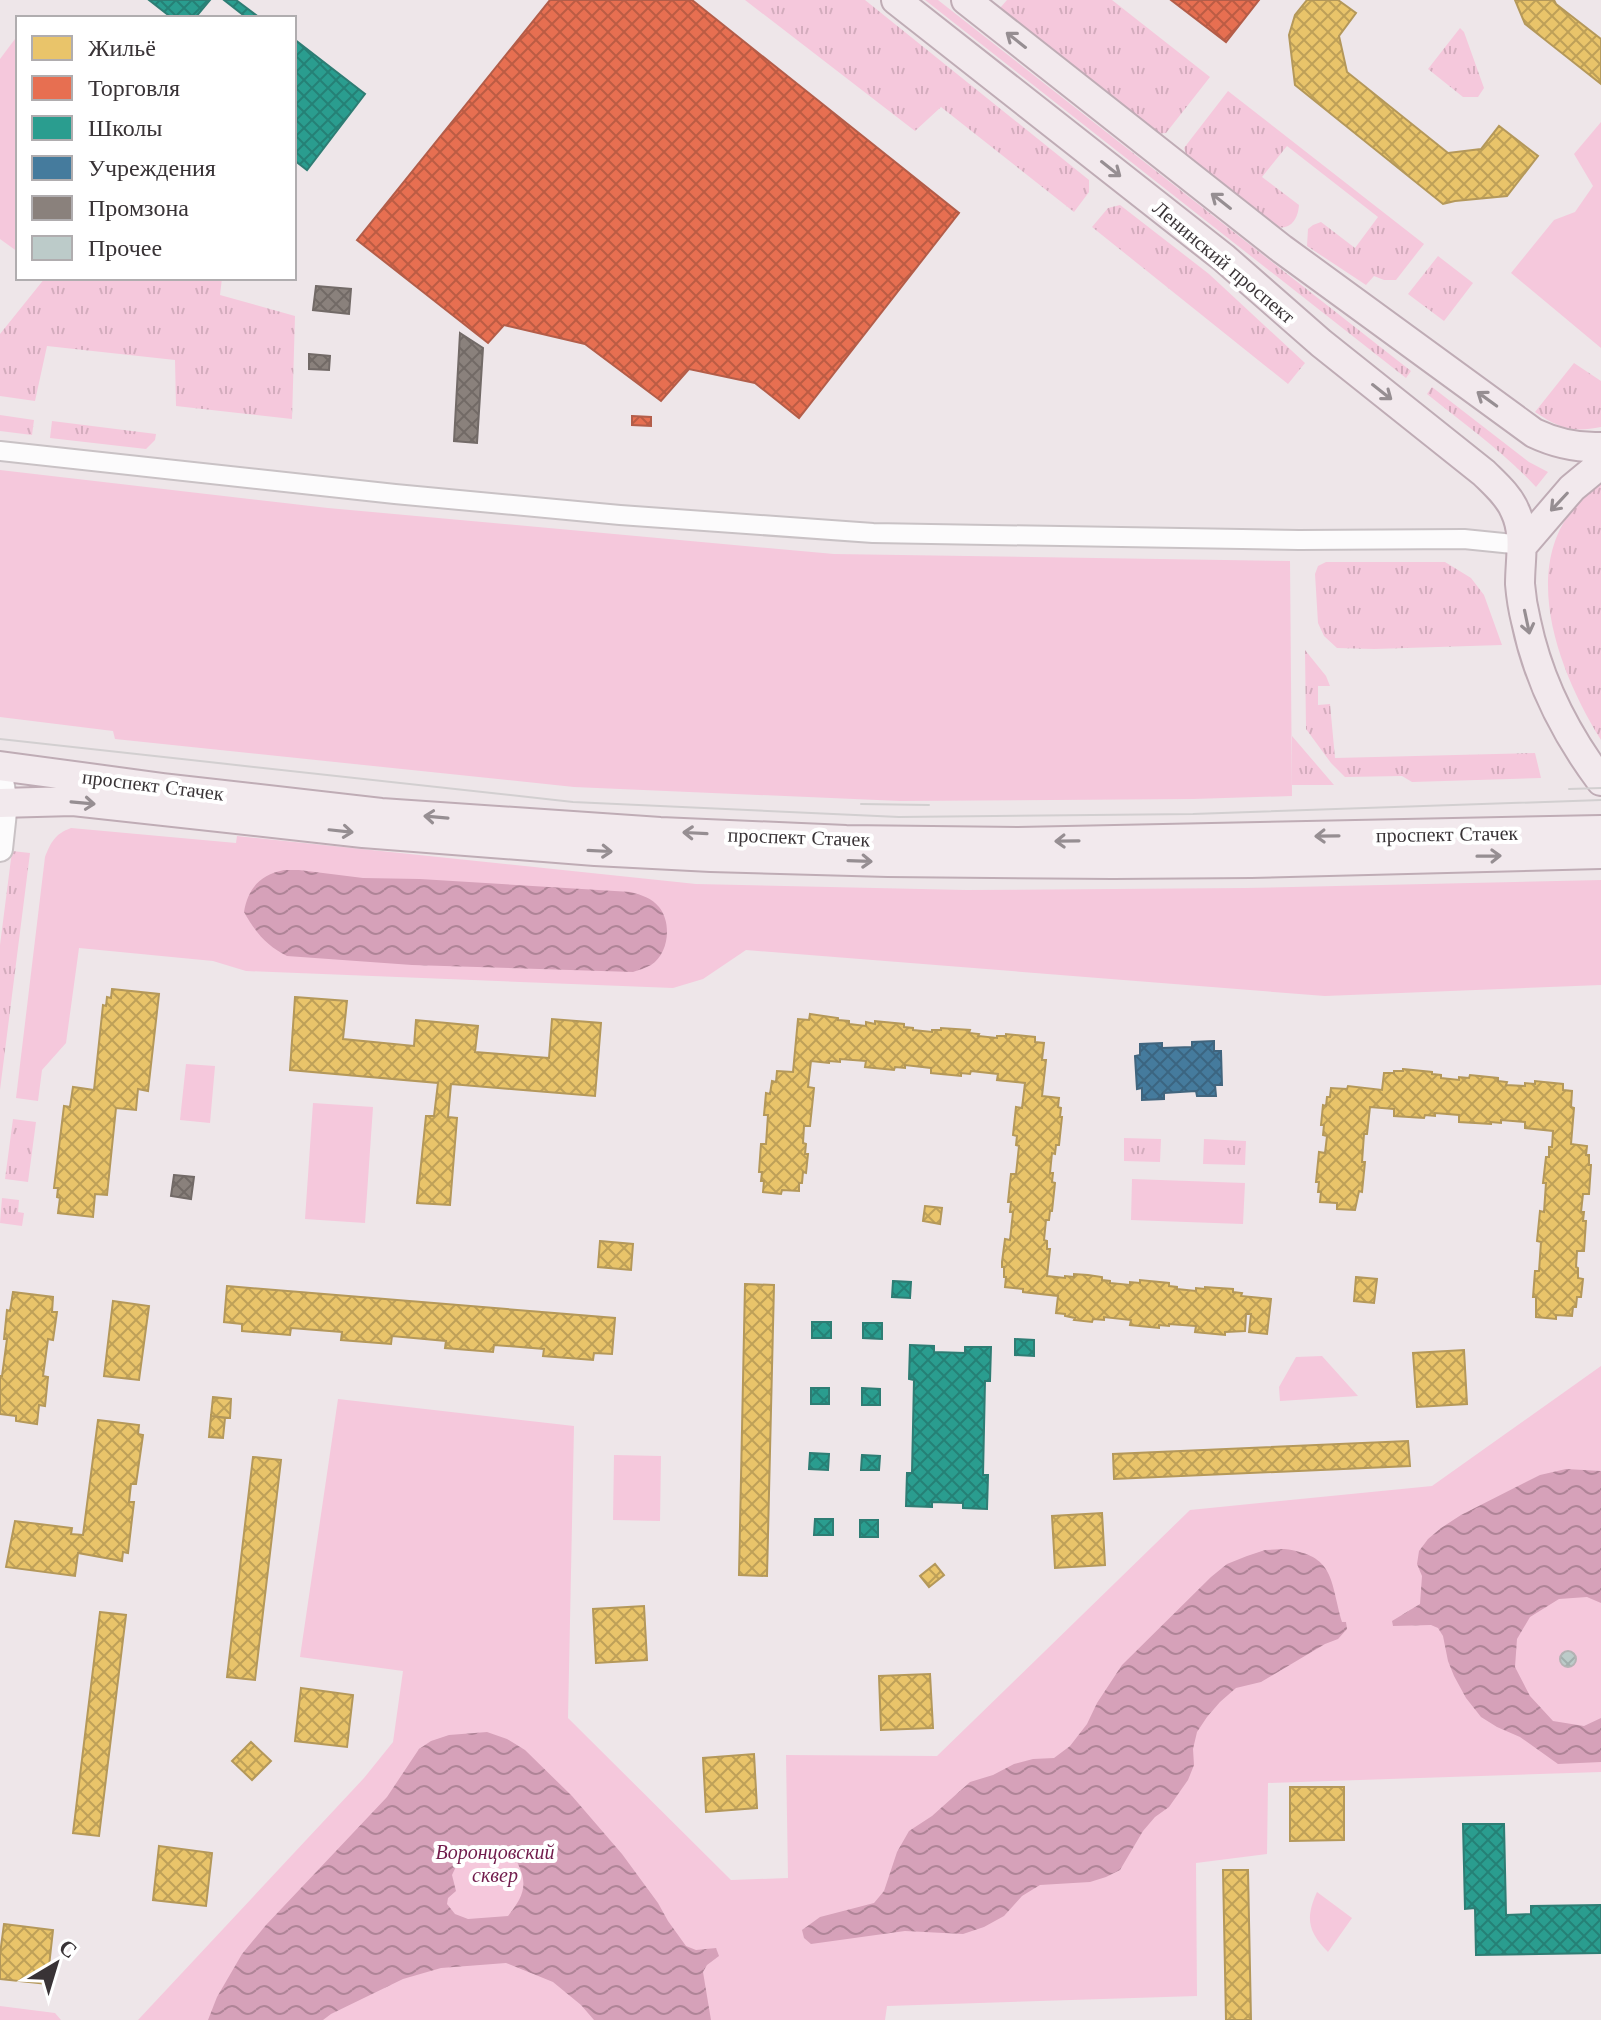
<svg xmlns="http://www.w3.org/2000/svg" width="1601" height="2020" font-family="'Libre Baskerville',serif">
<defs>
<pattern id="grass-tufts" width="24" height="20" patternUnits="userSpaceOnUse" patternTransform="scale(2)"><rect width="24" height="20" fill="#f5c8dc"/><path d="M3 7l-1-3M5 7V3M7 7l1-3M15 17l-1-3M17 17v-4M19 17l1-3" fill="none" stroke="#d3acbd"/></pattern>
<pattern id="water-waves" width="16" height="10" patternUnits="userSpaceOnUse" patternTransform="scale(2)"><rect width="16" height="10" fill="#d6a1b9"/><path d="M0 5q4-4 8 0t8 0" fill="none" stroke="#af8497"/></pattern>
<pattern id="homes-cross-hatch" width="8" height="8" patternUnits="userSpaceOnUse" patternTransform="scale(2)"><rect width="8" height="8" fill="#e9c46a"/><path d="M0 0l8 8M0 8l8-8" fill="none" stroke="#bea058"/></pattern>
<pattern id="shops-cross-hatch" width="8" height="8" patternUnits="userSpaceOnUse" patternTransform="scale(2)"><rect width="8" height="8" fill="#e76f51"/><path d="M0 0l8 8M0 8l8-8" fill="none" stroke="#bc5c44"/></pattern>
<pattern id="schools-cross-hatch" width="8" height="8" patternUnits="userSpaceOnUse" patternTransform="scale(2)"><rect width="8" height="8" fill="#2a9d8f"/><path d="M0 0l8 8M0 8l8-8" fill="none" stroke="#258176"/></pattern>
<pattern id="public-cross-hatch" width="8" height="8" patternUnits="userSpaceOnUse" patternTransform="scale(2)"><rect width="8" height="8" fill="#457b9d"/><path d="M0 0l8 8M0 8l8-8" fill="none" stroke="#3b6581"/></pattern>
<pattern id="industry-cross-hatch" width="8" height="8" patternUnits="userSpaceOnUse" patternTransform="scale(2)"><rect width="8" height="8" fill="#8a817c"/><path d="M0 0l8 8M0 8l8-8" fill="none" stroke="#726a66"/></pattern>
<pattern id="building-cross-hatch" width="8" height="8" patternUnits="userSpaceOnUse" patternTransform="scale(2)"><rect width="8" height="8" fill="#bccbc9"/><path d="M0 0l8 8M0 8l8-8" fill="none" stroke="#a2afad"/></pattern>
</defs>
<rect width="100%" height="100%" fill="#eee6e9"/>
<path fill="url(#grass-tufts)" d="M745,0h120l224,180v12l-15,20 -133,-105 -26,24z
M925,0h13l473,371 -5,7z
M1007,0h105l98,77 -44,56 -11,1 -155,-126z
M1460,28l4,4 20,56 -6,9h-15l-35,-28z
M1228,91l196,153 -28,36h-12l-10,-4 -8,9 -59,-39 1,-17 5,-4 8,-3 34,26 23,-31 -91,-71 -25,31 37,28c-1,14 -8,25 -23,22l-89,-70 -3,-9z
M1120,205l89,69 96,89 -17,21 -196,-157 16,-19z
M1438,256l35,27 -29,38 -36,-27z
M45,278h177l-2,17 75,21 -3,103 -116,-13 -1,-46 -128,-14 -12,55 -35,-5v-62z
M1574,363l27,18v46c-29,6 -42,1 -66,-15z
M1432,387l97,75 19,10 -12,15c-32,-35 -72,-63 -109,-93z
M0,415l34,5 -2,15 -32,-4z
M52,421l104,13 -1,6 -9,9 -96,-11z
M1601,483v257c-47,-76 -91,-195 0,-257z
M1326,562h119l26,16 13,17 18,50 -128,4 -37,-1 -13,-12 -6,-13 -3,-49 3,-8z
M1305,650l21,26 4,10h-12v19l12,-1 5,54 200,-5 6,25 -129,4 -10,-6 -57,1 -14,-14 -25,-34z
M1292,736l42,49h-42z
M12,851l18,2 -30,237v-145z
M13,1119l23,3 -8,60 -23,-3z
M1124,1138l37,1 -1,23 -36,-1z
M1204,1139l42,2 -1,24 -42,-1z
M2,1198l17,2 -1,12 6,1 -2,13 -22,-3z"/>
<path fill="#f5c8dc" d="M18,35v217l-18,-13v-180z
M1601,122v226l-90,-75 43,-53 21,-8 18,-26 -19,-32z
M0,470l328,38 506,46 456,7 2,235 -99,3 -293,2 -326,-14 -459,-48 -2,-8 -113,-14z
M71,828l165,15 1,-7 459,48 270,6 279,-2 356,-8v105l-276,11 -579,-46 -43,29 -30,9 -427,-17 -33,-10 -134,-13 -13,95 -24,27 -4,31 -22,-3 29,-241c6,-15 10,-23 26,-29z
M186,1064l29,2 -5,57 -30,-3z
M313,1103l60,4 -8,116 -60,-4z
M1132,1179l113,4 -2,41 -112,-4z
M1322,1356l36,40 -78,5 -1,-14 17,-30z
M1601,1366v406l-333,11 -1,71 -71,9 1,133 -310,10 -2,14h-747l226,-242 29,-36 10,-71 -103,-14 38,-258 236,27 -6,292 163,162 57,-2 -2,-123 151,1 253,-246 242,-24z
M614,1455l47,1 -1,65 -47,-1z
M1317,1892l35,26 -24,34c-20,-20 -23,-34 -11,-60z
M0,2006l55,7 6,7h-61z"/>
<path fill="url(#water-waves)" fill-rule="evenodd" d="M284,870h15l64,8 57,1 211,13c10,3 21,6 28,15 13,16 10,46 -8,58 -5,3 -13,5 -18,7l-221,-7 -125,-9c-20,-10 -32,-24 -43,-44 4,-24 16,-37 40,-42z
M1566,1469l35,2v132l-14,-6 -28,2 -29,18 -13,22 -2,28 15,29 23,25 31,5 17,-8v44l-43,2 -38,-27 -23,-10 -16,-10 -15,-19 -12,-22 -6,-15 -5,-25 -5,-8 -7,-3 -38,1 -1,-5 28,-17 2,-28 -5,-12 2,-13 9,-12 13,-11 20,-13 79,-40z
M1284,1549c51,6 46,31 58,73h4l1,7 -9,10 -13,5 -64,38 -25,6 -16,14 -13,15 -10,15 -4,17 1,16 -6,15 -19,27 -14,10 -12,14 -23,39 -14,7 -16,5 -50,3 -18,11 -18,20 -20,11 -21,7 -58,-3 -94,13 -7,-6 -2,-8 18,-13 54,-14 10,-12 13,-39 12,-21 23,-15 38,-34 23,-7 21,-11 19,-5 21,-1 16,-12 17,-22 10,-21 25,-38 89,-88 16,-13 20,-8 18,-6z
M487,1732l20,7 18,11 47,46 50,58 36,49 10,18 18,25 10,4 20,-2 3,8 -12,9 -4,7 8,48h-117l-13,-15 -28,-23 -47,-19 -65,5 -38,11 -72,35 -8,6h-115l9,-23 25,-43 24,-29 121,-128 32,-48 12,-8 18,-6zM488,1845c17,2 22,4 30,19 11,22 4,34 -10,52l-40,3 -13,-5 -8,-10 1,-6 8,-7 -4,-16 10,-21 11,-6z"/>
<path fill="url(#homes-cross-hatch)" stroke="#b4985a" stroke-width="2" d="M1307,0h31l18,13 -17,23 8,36 101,81 33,-4 18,-23 39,30 -31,40 -52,5 -12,3 -148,-119 -6,-50 6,-20z
M1515,0h39l2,4 45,35v45l-76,-60z
M112,989l47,5 -11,97 -10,-2 -2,21 -20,-2 -9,87 -12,-1 -2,23 -35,-4 2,-15 -3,-1 1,-9h-4l10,-82 6,1 3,-20 21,3 9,-85 3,1 1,-9 4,1z
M295,997l52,4 -4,38 71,7 2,-26 62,6 -3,26 74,6 3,-39 49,4 -6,73 -144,-12 -3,33 9,1 -7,87 -33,-2 9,-87h8l4,-33 -148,-13z
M810,1014l28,4v2l11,1v3l17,2v-4l9,2v-3l29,3v3l9,1v2l19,2v-2h9v-2l29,2 -1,3 10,1 -1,2 19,2v-2h9v-2l29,3v5l9,1 -2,17h4l-4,36 17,2 -1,9 3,1 -1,9h2l-3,28h-3l-1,9 -3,-1 -2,20h3l-1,9 3,1 -3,28h-2l-1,9h-3l-2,20 3,1v8h3l-3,27 18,2v-2l9,1v-3l14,1 14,2v3l8,1v2l20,2v-3l10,1v-3l29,3v3l8,1v2l19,2v-3l9,1v-2l28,2v3l9,1 -1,3 30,3 -4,35 -18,-2 2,-18h-5l-1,17 -20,1v3l-30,-3 1,-6 -27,-2v2l-10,-1v3l-29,-3 1,-5 -27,-3v3l-11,-1 -1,3 -18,-2 1,-2 -10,-2v-2l-9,-1 2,-17 -35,-4v-3l-18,-2 1,-10h-2v-10h-2v-5l3,-23 5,1 3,-28h-3l1,-10h-3l3,-28h5l3,-28 -3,-1 1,-9 -4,-1 3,-28 6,1 3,-25 -28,-3 1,-6 -27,-3 -1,3 -9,-1v3l-30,-3v-5l-26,-3v3l-10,-1 -1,3 -29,-3 1,-6 -26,-2v3l-11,-1v2l-18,-2 -3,26 6,1 -4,38h-6l-1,17 3,1 -1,10h3l-2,19 -3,-1 -1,11h-3v8l-17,-1 -1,4 -18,-2 1,-11h-3l1,-9h-3l2,-28h5l2,-29h-4l2,-22 4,1 2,-13 4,1 1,-11 16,1 5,-53 11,1z
M1403,1069l29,3v2l9,1v3l18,2v-3l10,1 1,-3 28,3v3l9,1 -1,3 19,1v-3l10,1v-3l28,3v6l9,1 -1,16 3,1 -3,36 16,2 -1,9h3v10h2l-2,29h-6l-2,18h3l-1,9h3l-2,30h-7l-1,16 2,1v10l5,1 -2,18h-4l-1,10h-3l-1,9 -16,-1v4l-20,-2v-20h-3l2,-26h4l2,-29 -4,-1 3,-30 4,1 2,-29h-3l3,-26h3v-10h3l1,-16 -28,-3v-6l-24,-2v3l-10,-1v2l-32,-2v-7l-24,-2v3l-10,-1 -1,3 -30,-2v-7l-24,-2 -3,27h-3l-2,28h3l-3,30 -3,-1 -4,19 -18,-1v-6l-17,-1 1,-10h-3l1,-10h-3l3,-30 6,1 2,-17 -4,-1 1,-10h-3l2,-20 3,1 1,-9h3l1,-9 16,1 1,-3 34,4 2,-17h10v-2h9z
M925,1206l17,2 -2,16 -17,-3z
M600,1241l33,3 -2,26 -33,-3z
M1356,1277l21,2 -3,24 -20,-2z
M745,1284l29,1 -7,291 -28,-1z
M227,1286l388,32 -3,36 -18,-1 -1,7 -50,-4 1,-7 -50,-4 -1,7 -48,-4 1,-7 -54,-5 -1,8 -50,-4 1,-8 -51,-4 -1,7 -48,-4v-7l-18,-2z
M13,1292l40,5 -1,15h5l-4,28 -5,-1 -5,37 5,1 -3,29 -6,-1 -2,19 -21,-3v-5l-16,-2v-38h2l5,-37h-3l3,-29 3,1z
M113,1301l36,5 -10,74 -35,-4z
M1464,1350l3,54 -50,3 -4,-54z
M213,1397l18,2 -1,19 -19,-2z
M211,1416l14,2 -2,20 -14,-1z
M98,1420l41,5 -1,9 5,1 -7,49h-5l-2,18h5l-6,51 -5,-1 -1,9 -44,-8 -3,23 -69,-9 9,-46 57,7 -1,6 12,1z
M1408,1441l2,25 -296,13 -1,-25z
M253,1457l28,3 -26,220 -28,-3z
M1102,1513l3,52 -50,3 -3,-52z
M935,1564l9,11 -15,12 -9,-11z
M644,1606l3,54 -51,3 -3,-54z
M100,1612l26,3 -27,221 -26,-3z
M930,1674l3,54 -52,2 -2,-54z
M301,1688l52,7 -6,52 -52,-6z
M251,1742l20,19 -19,19 -20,-19z
M754,1754l3,54 -51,4 -3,-54z
M1290,1787h54v53l-54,1z
M159,1846l53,7 -6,53 -53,-6z
M1223,1870h25l3,150h-25z
M4,1924l49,6 -6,54 -47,-5v-25z"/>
<path fill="url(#shops-cross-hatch)" stroke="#b35d49" stroke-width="2" d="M550,0h142l267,213 -160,205 -44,-35 -66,-14 -28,32 -76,-57 -81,-19 -16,18 -131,-103z
M1171,0h88l-33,42z
M632,416l19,1v9l-19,-1z"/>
<path fill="url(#schools-cross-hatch)" stroke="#2e7d74" stroke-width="2" d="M149,0h61l-15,18h-23z
M224,0h12l24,18h-13z
M294,39l71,55 -58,76 -13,-10z
M893,1281l18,1 -1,16 -18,-1z
M812,1322h19v16h-19z
M863,1323h19v16l-19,-1z
M1015,1339l19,1v16l-19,-1z
M910,1345l24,1v6l31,1v-6h26l-1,34h-5l-2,94h5l-1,34 -24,-1v-5l-31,-1v5l-26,-1 1,-33h5l2,-93 -5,-1z
M811,1388h18v16h-18z
M862,1388l18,1v16h-18z
M810,1453l19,1 -1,16 -19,-1z
M862,1455l18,1 -1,14h-18z
M815,1519h18v16h-19z
M860,1520h18v17h-18z
M1463,1824h41l2,91 25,-1v-8l70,-1v48l-125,2 -1,-47 -10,1z"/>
<path fill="url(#public-cross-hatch)" stroke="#41657e" stroke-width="2" d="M1214,1041v10h7l1,34h-7l1,11h-19l-1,-5 -32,2v6l-22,1v-12l-5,1 -2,-33 5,-1v-11l22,-1v5l30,-1v-5z"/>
<path fill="url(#industry-cross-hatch)" stroke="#726a67" stroke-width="2" d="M316,286l35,3 -2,25 -36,-4z
M460,333l23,15 -6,95 -23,-2z
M309,354l21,2 -1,14 -20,-1z
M174,1175l20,2 -3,22 -20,-3z"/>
<path fill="url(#building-cross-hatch)" stroke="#b4b3b4" stroke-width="2" d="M1560 1659a8 8 0 1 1 16 0a8 8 0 1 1-16 0Z"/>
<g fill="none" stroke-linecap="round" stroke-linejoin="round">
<defs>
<path id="street" d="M0,451l395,43 225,21 253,18 426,7 165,-1 59,6"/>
<path id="secondary" d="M0,775l5,28 -5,46"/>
<path id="primary" d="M896,0l328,258 97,85 163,130c11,11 25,23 31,38 11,23 5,48 5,73 1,12 3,25 6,37 12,58 39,112 75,160
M966,0l316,249 252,184c21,10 43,15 67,14
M1523,545l49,-57 29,-24
M0,766l163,22 218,25 279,19 186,8 172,2 583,-12
M0,803l73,-2 290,32 232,18 116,6 177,5 225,2 138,-1 350,-9"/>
</defs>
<use href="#street" stroke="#c9c2c5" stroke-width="22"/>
<use href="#secondary" stroke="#c9c2c5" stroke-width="28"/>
<use href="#primary" stroke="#bfacb5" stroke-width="32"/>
<use href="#street" stroke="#fcfbfc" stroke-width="18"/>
<use href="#secondary" stroke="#fcfbfc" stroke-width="24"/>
<use href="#primary" stroke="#f2e9ed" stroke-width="28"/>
<path stroke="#d2cfd0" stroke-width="2" d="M0,739l573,63 326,15 294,-3 408,-14
M1569,789l32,-1
M861,804l68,1"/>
</g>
<defs><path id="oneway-shaft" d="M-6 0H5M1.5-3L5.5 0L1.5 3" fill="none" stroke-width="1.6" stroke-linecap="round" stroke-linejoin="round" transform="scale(2)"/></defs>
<g stroke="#968e92">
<use href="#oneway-shaft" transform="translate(1016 40) rotate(-142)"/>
<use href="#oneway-shaft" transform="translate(1111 169) rotate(38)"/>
<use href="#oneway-shaft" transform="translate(1221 201) rotate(-142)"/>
<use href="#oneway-shaft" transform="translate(1382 392) rotate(38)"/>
<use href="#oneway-shaft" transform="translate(1487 399) rotate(-144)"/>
<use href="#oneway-shaft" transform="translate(1559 502) rotate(133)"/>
<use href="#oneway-shaft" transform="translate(1527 622) rotate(78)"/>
<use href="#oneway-shaft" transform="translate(83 803) rotate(5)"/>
<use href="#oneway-shaft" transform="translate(436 817) rotate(-175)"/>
<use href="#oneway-shaft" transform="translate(341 831) rotate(6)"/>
<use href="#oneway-shaft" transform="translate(695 833) rotate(-177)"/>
<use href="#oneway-shaft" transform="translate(1327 836) rotate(179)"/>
<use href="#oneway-shaft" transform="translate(1067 841) rotate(179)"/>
<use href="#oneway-shaft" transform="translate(600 851) rotate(3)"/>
<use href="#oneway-shaft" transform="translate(1489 856) rotate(-1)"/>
<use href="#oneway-shaft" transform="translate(860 861) rotate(2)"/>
</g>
<g text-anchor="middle" stroke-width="8" stroke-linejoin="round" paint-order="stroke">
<g font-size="20" fill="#393336" stroke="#fff">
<text transform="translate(1224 262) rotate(40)" y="7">Ленинский проспект</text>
<text transform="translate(153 785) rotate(7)" y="7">проспект Стачек</text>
<text transform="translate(1447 834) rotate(-1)" y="7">проспект Стачек</text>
<text transform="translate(799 837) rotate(2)" y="7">проспект Стачек</text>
</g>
<g font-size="20" font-style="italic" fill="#711c4c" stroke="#fff">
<text x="495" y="1859">Воронцовский<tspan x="495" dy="23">сквер</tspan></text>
</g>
</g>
<rect x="16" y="16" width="280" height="264" fill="#ffffff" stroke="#b0adaf" stroke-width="2"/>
<rect x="32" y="36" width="40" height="24" fill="#e9c46a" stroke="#b0adaf" stroke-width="2"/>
<text x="88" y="56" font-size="24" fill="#393336">Жильё</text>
<rect x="32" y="76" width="40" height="24" fill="#e76f51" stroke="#b0adaf" stroke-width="2"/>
<text x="88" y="96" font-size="24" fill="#393336">Торговля</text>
<rect x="32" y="116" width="40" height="24" fill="#2a9d8f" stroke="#b0adaf" stroke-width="2"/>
<text x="88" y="136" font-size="24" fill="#393336">Школы</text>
<rect x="32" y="156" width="40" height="24" fill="#457b9d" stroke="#b0adaf" stroke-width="2"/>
<text x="88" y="176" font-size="24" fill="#393336">Учреждения</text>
<rect x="32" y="196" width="40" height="24" fill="#8a817c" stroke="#b0adaf" stroke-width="2"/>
<text x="88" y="216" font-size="24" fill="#393336">Промзона</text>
<rect x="32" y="236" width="40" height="24" fill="#bccbc9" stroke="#b0adaf" stroke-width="2"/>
<text x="88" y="256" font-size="24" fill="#393336">Прочее</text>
<g transform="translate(56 1964) rotate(38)" stroke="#ffffff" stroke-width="6" paint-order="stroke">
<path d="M0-6L14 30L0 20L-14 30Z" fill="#393336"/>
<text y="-12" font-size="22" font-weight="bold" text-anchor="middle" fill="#393336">С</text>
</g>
</svg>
